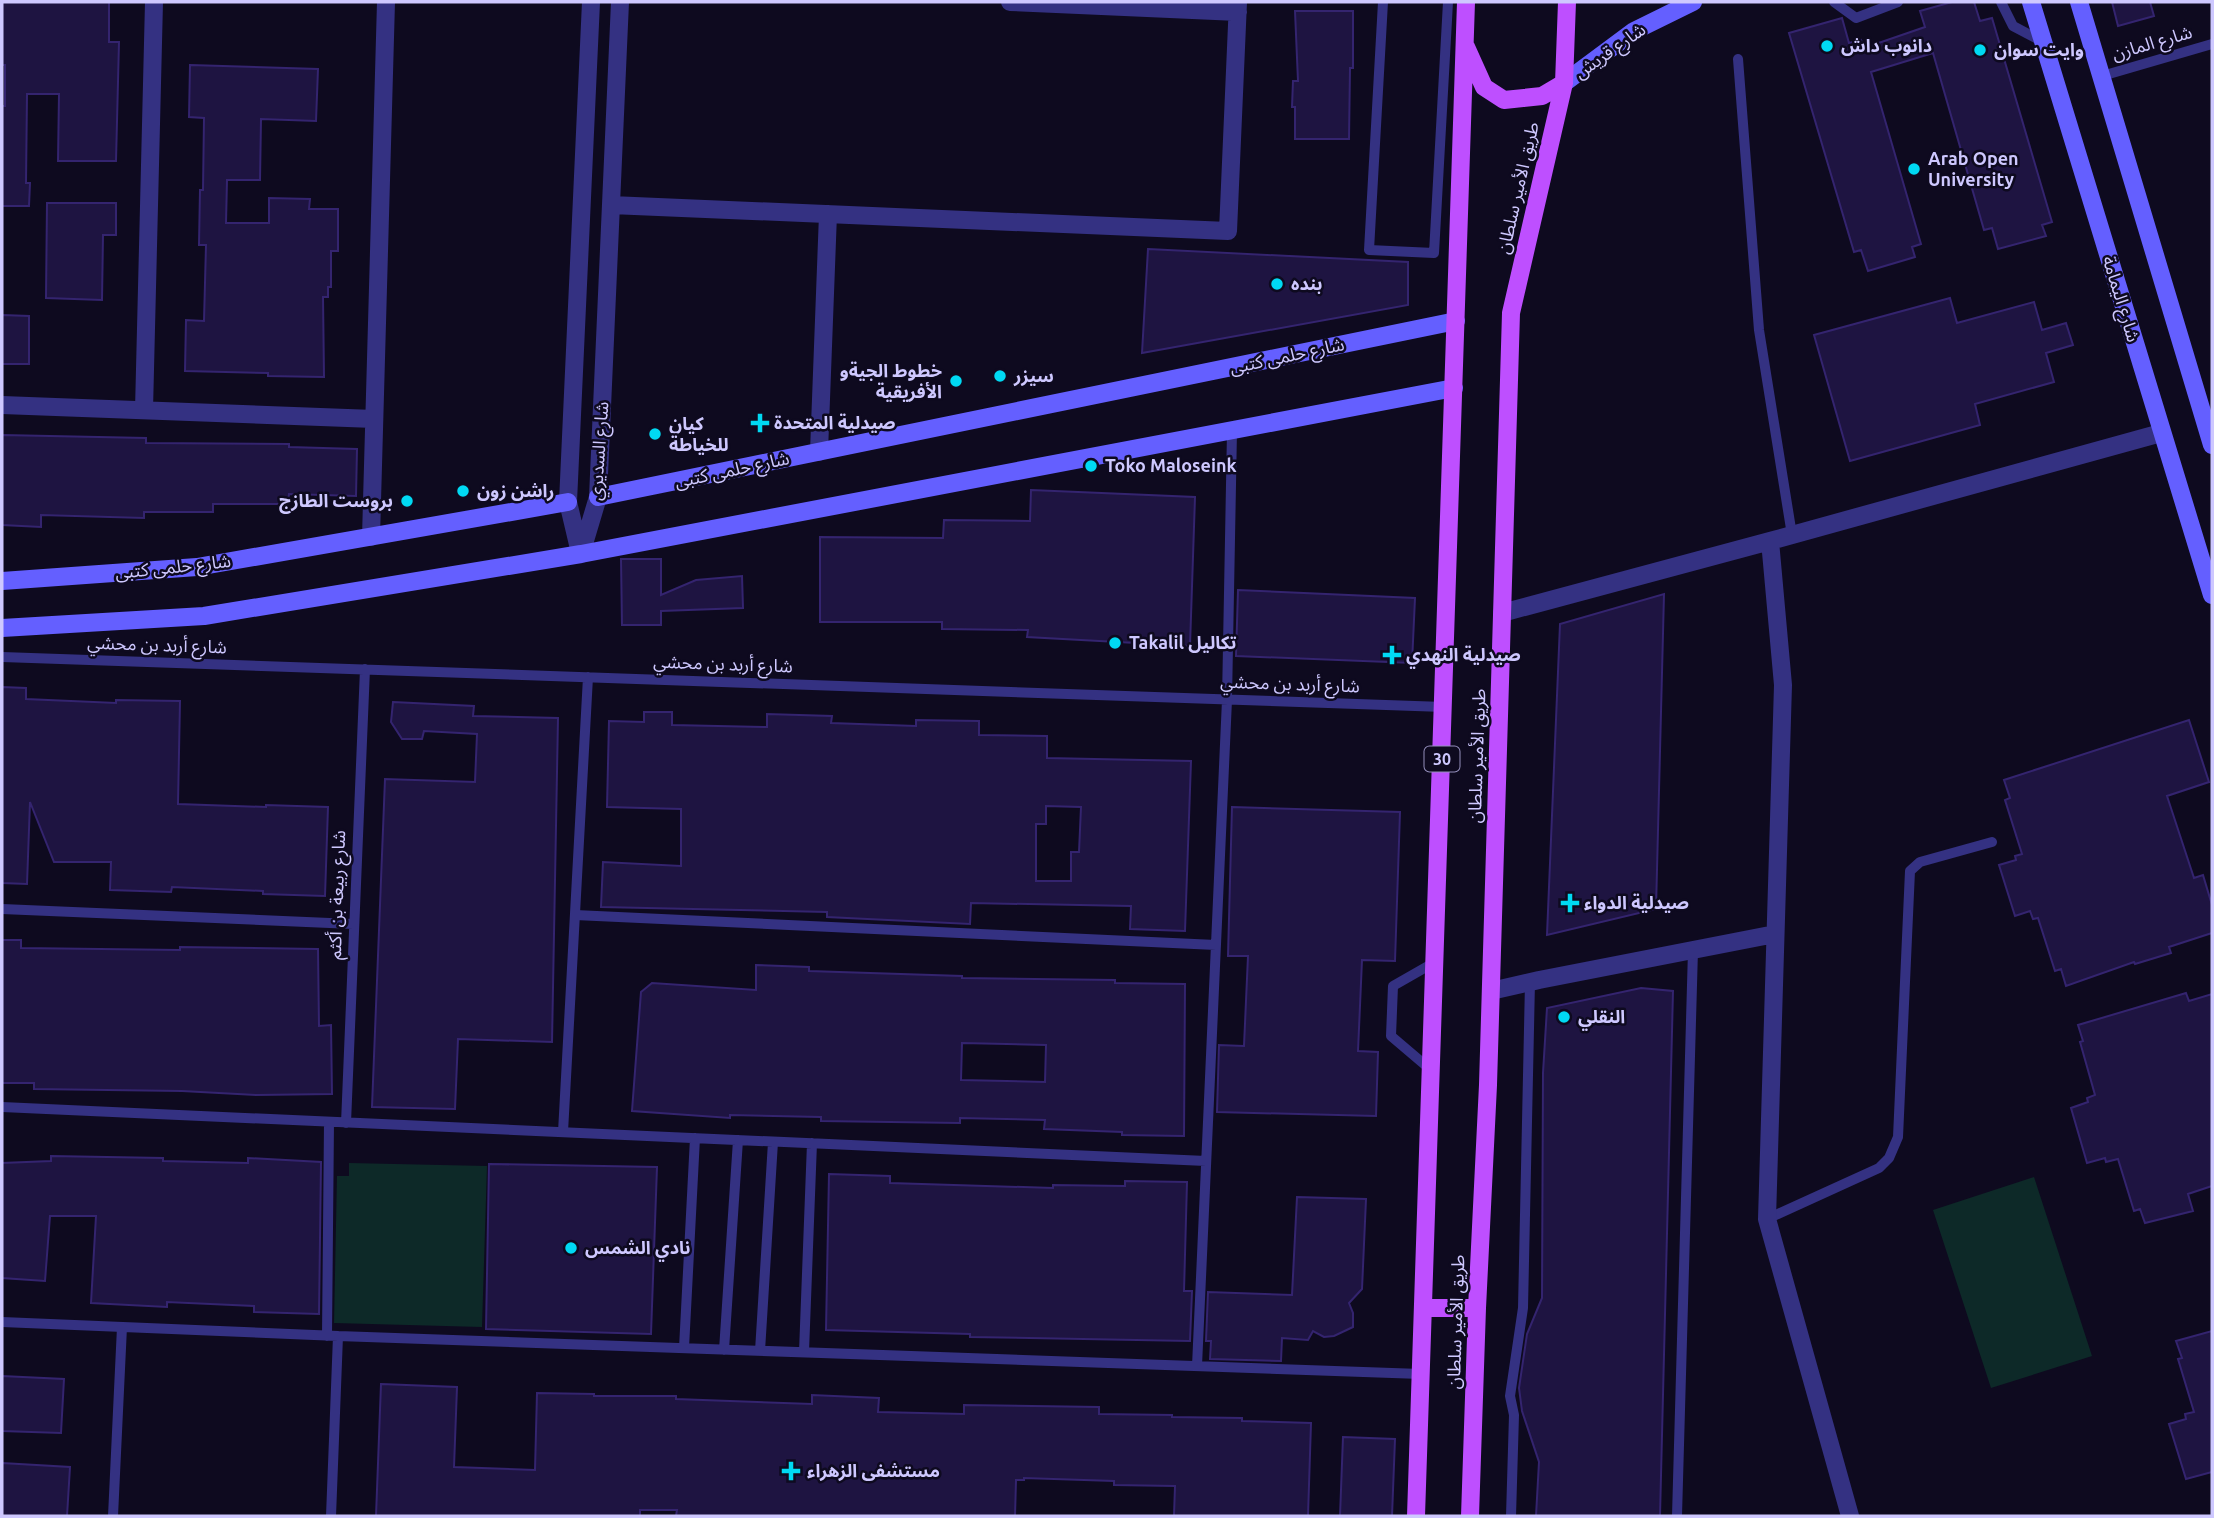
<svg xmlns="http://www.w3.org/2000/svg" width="2214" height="1518" font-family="Ubuntu,'Noto Sans Arabic',sans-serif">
<rect width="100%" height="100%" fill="#0e0a1f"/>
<path fill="#0d2928" d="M349,1163l138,3 -5,161 -148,-4 3,-147h12z
M2034,1177l58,179 -101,32 -58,-178z"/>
<path fill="#1e1441" stroke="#34246f" stroke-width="2" fill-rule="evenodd" d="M2,2h107v40h10l-3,119h-58l1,-67h-32l-1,89h4l-1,23h-27v-100h3v-41h-3z
M1952,2h22l6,19 12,-3 60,204 -10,3 4,11 -48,13 -6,-21 -8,2 -51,-177 -62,19 50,172 -9,3 3,10 -47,14 -7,-21 -7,2 -65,-219 53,-15 7,25 12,-3 3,8 61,-21 -5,-16z
M2112,2h38l4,14 -36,10z
M1295,11h58v57h-3l-1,71h-54v-32h-3l1,-26h5z
M190,65l128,4 -2,52 -55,-2 -1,61h-33l-1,43h43v-25l41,1 -1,10h29v42h-7v36h-3v10h-5l1,80 -56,-1v-3l-83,-2 1,-51 18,1 2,-76h-7l1,-55h3l1,-72 -15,-1z
M47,203h69v32h-13l-1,65 -56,-2z
M1148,249l260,13v43l-266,48z
M1950,298l7,25 77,-21 8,28 24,-7 7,22 -27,8 8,29 -79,22 5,21 -130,36 -36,-126z
M2,315l27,1v48h-27z
M2,435l144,3v5l143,1v3l68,2 -1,47 -67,-2 -1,10h-75v8h-69v6l-103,-3v12l-39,-2z
M1031,490l164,7 -5,149 -163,-9 1,-7 -86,-1v-7h-122v-85l123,1 1,-18 86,1z
M621,559h40v36l35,-15 46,-4 1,32 -82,3v14h-39z
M1238,590l177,8 -3,65 -176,-7z
M1664,594l-8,315 -109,26 13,-311z
M2,687l24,1v11l90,4v-3l64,1 -2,103 88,3v-2l62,2 -3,89 -62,-2v-3l-91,-4 -1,5 -61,-2 1,-28h-57l-24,-60 -3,82 -25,-1z
M393,702l81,4 -1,10 85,2 -6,324 -94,-3 -3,70 -83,-2 13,-328 90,3 2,-48 -53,-3 -2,8h-20l-11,-17z
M644,712h28v13l95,2v-13l65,2 -1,7 85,3v-6l63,1v14l68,1v22l144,3 -6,170 -55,-2 1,-23 -160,-3 -1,21 -143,-7v-5l-226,-5 2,-45 78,4v-57l-74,-2 2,-86 35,1zM1046,806l35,1 -2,45h-8v29h-35v-57h10z
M2189,720l20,62 -42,14 27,82 9,-3 9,30v28l-43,14 2,6 -36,11 -1,-2 -68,24 -5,-17 -6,2 -17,-53 -5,1 -3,-8 -15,5 -16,-51 17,-5 -1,-4 7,-2 -17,-54 5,-2 -6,-18z
M1232,807l168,5 -5,149 -33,-1 -4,91 20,1 -2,64 -159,-4 2,-67 25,1 4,-90h-20z
M2,940h19v8l159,2v-3l138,2 1,77 12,-1 1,69 -76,1 -74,-4 -148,-2v-6h-32z
M756,965l53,2v4l153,5v2l153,2v3l70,1 -1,152 -62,-1v-3l-78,-3 1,-9 -85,-2v5l-139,-2v-4l-91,-2v3l-98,-7 9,-119 11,-9 104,7zM962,1043l84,2 -1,37 -84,-2z
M1641,988l32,3 -13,525h-124l3,-54 -17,-51 -3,-23 8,-54 15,-36 1,-225 4,-65z
M2186,993l3,8 23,-7v192l-24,8 5,17 -48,12 -5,-14 -6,2 -16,-52 -12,3 -1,-4 -18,5 -16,-55 17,-6 -1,-4 8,-3 -15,-53 3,-1 -5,-16z
M51,1156l112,2v3l85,2v-5l73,4 -2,152 -65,-2v-6l-87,-4v5l-76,-4 5,-87h-46l-5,65 -43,-3v-115l49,-2z
M489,1164l168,3 -6,167 -165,-5z
M829,1174l61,2v7l163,5v-3l72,1v-5l62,1 -3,109h8l-2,50 -220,-4v-3l-144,-4z
M1297,1197l69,2 -4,90 -13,14 4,10v14l-19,9 -10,1 -11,-6 -5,9 -26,-2 -1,23 -71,-2 1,-18h-5l2,-49 84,3z
M2212,1331v141l-26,7 -17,-55 17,-5 -1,-5 9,-2 -16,-53 4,-1 -6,-17z
M2,1376l62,3 -3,54 -59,-2z
M381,1384l76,3 -3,80 81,3 2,-77 57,1v2h82v3l136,5v-9l67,3 -1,14 86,2v-9l135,2v7l73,1v2l70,1v3l69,2 -3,93h-134l1,-30 -61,-1v-4l-90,-3v2h-8l-1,36h-339l1,-6h-37v6h-264z
M1343,1437l52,2 -3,77h-52z
M2,1463l68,4 -3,49h-65z"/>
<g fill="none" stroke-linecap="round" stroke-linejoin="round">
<path stroke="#343182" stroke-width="10" d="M1383,2l-14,248 65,3 14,-251
M1834,2l22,16 42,-16
M2001,2l12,24 30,16
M1738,59l21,271 33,205
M2102,76l110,-32
M2,657l1442,50
M2,909l351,15
M575,915l641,30
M1431,1070l-40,-34 2,-50 42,-24
M2,1107l1204,54
M346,1123l19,-454
M563,1132l25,-455
M1767,1219l112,-51 10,-10 9,-21 12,-266 10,-9 72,-20
M2,1322l336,14 -7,180
M327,1336l2,-214
M338,1336l1083,38
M684,1348l11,-210
M724,1350l14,-210
M760,1351l13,-209
M804,1352l8,-209
M1197,1366l30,-666 5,-269
M113,1516l9,-189
M1511,1516l3,-101 -4,-19 13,-88 7,-326
M1677,1516l16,-566"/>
<path stroke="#343182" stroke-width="18" d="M1010,2l228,10
M611,205l617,26 10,-229
M2,405l372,14
M144,410l10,-408
M819,452l9,-238
M371,537l15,-535
M1770,541l13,144 -16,534 83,297
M580,553l-12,-51 23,-500
M581,554l17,-57 22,-495
M1502,613l268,-72 391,-108
M1491,991l48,-11 236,-46"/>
<path stroke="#645fff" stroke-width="18" d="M2031,2l181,593
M2079,2l133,443
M1564,83l70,-52 59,-29
M598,497l858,-176
M2,581l195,-14 371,-65
M2,628l202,-12 377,-62 873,-166"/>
<path stroke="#be4fff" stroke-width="18" d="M1466,47l18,40 20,13 38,-4 22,-13
M1423,1308h54
M1416,1516l50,-1514
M1470,1516l7,-208 11,-223 23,-772 53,-230 3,-81"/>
</g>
<g fill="#00d9f3" stroke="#0e0a1f" stroke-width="2.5">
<circle cx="1827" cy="46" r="7"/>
<circle cx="1980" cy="50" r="7"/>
<circle cx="1914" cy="169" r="7"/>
<circle cx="1277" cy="284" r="7"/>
<circle cx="1000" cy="376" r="7"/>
<circle cx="956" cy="381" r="7"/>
<path d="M756.5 412.5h7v7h7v7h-7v7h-7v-7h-7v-7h7z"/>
<circle cx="655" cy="434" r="7"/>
<circle cx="1091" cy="466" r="7"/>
<circle cx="463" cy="491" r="7"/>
<circle cx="407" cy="501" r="7"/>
<circle cx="1115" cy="643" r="7"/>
<path d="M1388.5 644.5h7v7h7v7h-7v7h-7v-7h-7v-7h7z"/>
<path d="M1566.5 892.5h7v7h7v7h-7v7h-7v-7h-7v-7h7z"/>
<circle cx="1564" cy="1017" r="7"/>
<circle cx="571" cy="1248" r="7"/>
<path d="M787.5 1460.5h7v7h7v7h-7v7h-7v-7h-7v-7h7z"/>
</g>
<g text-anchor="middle" stroke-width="5" stroke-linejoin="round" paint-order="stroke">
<rect fill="#0e0a1f" stroke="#948fbc" stroke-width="2" x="1424.5" y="746.5" width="35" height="25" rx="5"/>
<g font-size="16" font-weight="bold" fill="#cec8ff">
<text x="1442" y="765">30</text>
</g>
<g font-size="18" fill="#cec8ff" stroke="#0e0a1f">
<text transform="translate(2152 43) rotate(-16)" y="6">شارع المازن</text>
<text transform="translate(1610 51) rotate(-35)" y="6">شارع قريش</text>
<text transform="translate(1518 188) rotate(-77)" y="6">طريق الأمير سلطان</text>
<text transform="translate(2121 299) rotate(73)" y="6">شارع اليمامة</text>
<text transform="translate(1287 356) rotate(-12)" y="6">شارع حلمى كتبى</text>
<text transform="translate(599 451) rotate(-86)" y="6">شارع السديري</text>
<text transform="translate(732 470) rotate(-12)" y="6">شارع حلمى كتبى</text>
<text transform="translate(173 567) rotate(-6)" y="6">شارع حلمى كتبى</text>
<text transform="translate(157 645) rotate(2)" y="6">شارع أربد بن محشي</text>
<text transform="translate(723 664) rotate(2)" y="6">شارع أربد بن محشي</text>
<text transform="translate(1290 684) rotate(2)" y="6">شارع أربد بن محشي</text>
<text transform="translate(1477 756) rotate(-88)" y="6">طريق الأمير سلطان</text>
<text transform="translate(337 895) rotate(-88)" y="6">شارع ربيعة بن أكثم</text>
<text transform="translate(1456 1322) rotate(-88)" y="6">طريق الأمير سلطان</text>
</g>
<g font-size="18" font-weight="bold" fill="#cec8ff" stroke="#0e0a1f" text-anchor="start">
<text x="1841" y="52">دانوب داش</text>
<text x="1994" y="56">وايت سوان</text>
<text x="1928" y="165">Arab Open<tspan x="1928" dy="21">University</tspan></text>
<text x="1291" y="290">بنده</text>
<text x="942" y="377" text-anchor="end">خطوط الجيةو<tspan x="942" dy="21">الأفريقية</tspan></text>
<text x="1014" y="382">سيزر</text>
<text x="774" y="429">صيدلية المتحدة</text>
<text x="669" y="430">كيان<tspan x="669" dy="21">للخياطة</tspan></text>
<text x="1105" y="472">Toko Maloseink</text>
<text x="477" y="497">راشن زون</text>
<text x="393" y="507" text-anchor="end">بروست الطازج</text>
<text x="1129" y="649">Takalil تكاليل</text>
<text x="1406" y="661">صيدلية النهدي</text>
<text x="1584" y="909">صيدلية الدواء</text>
<text x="1578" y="1023">النقلي</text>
<text x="585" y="1254">نادي الشمس</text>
<text x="807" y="1477">مستشفى الزهراء</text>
</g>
</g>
<rect width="2214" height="1518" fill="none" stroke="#cec8ff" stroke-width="7"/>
</svg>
